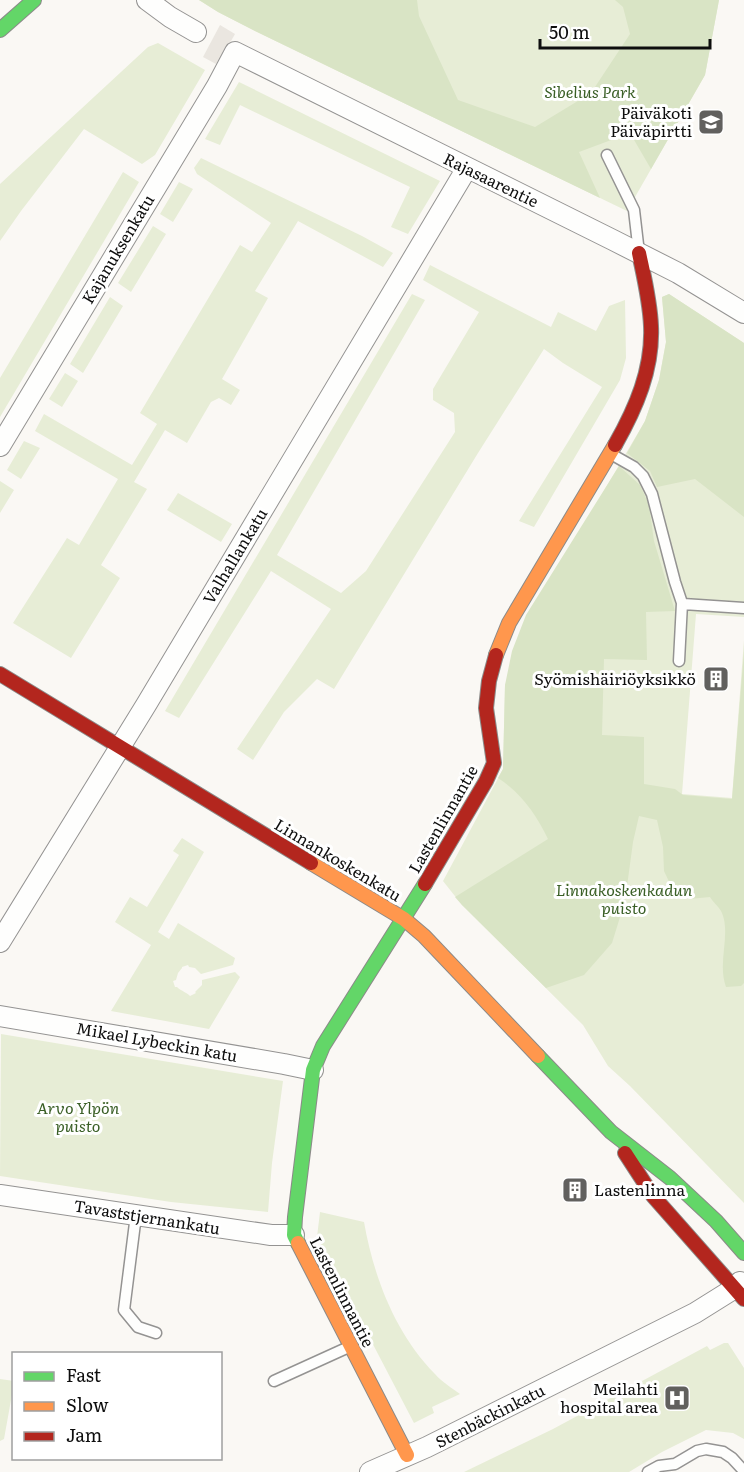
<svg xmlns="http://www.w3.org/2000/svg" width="744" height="1472" font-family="Literata,serif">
<rect width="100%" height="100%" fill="#faf8f4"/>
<path fill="#e7edd6" d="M199,0h520l-14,75 -78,136 -372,-180 -37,-19z
M158,43l47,27 -50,85 -13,9 -58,-35 -63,82 -21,30v-57l148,-137z
M239,82l201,99 -32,53 -17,-7 19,-40 -170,-82 -20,40 -15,-6z
M201,158l161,78 31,17 -10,14 -85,-46 -43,70 13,7 -46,81 18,11 -9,15 -12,-7 -8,4 -24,41 -22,-13 -31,52 13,7 -46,76 19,13 -49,80 -58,-35 54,-85 12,7 39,-66 -83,-48 9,-17 88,51 25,-41 -17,-11 100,-168 12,7 19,-29 -74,-49 -3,-6z
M123,172l16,10 -139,235v-39z
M179,182l14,7 -20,33 -13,-8z
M153,226l13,8 -35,58 -13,-9z
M430,265l121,62 7,-15 38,19 13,-25 16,-6 1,58 -6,22 -86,147 -15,-6 83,-134 -39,-24 -19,-14 -66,104 -144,236 -17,-10 -33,33 -31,48 -16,-11 94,-140 -60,-38 -92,147 -14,-7 247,-417 13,6 -148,255 64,38 25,-22 89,-139 -1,-19 -21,-13v-11l46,-77 -56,-32z
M669,294l75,49v274l-48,-3 -14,180 50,4 12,-158v563l-114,-117 -22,-20 -25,-41 -121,-120 -19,-24 60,-112 2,-84 100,-196 40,-68 14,-41 7,-38 -4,-45z
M110,297l13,9 -40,67 -13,-9z
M65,373l13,8 -16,26 -13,-8z
M24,441l16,7 -19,31 -14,-9z
M0,481l14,9 -14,23z
M178,493l54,31 -11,18 -54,-32z
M182,838l22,14 -46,80 11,7 9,-16 57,35 -2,7 -32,9 -6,-6 -6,-1 -1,-2 -6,2v1l-4,5 -2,7 -3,1 2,6h2c4,4 11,6 13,9l6,-3 -1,-1 7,-7v-5l33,-8 5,5 -31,52 -98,-18 40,-66 -36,-23 15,-25 17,10 32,-52 -6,-4z
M1,1034l282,47 -11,82 -4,49 -97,-10 -171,-26z
M320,1212l44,10c10,56 31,111 71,152 7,8 17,14 25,20l-28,13 2,6 -20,10 -97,-186z
M724,1343h4l16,25v71l-11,-6 -27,-3 -44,22 -33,20h-165l89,-43 154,-83 3,4z
M0,1379l14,2 -1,8 -9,50 -4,2z"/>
<path fill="#d9e4c5" d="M199,0h218l2,16 39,84 77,27 56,-34 39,-59 -7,-27 -8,-7h104l-14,75 -54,94 -21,-36 -51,19 21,46 -345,-167 -37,-19z
M669,294l75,49v174l-49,-38 -38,8 -7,-16 -23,-18 18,-32 14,-41 7,-38 -4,-45z
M619,466l21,19 9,20 5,36 21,70 -29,1 1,48 -43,-1 -2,76 42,2v47l31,5 8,6 49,4 12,-148v332l-3,3 -15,1c-9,-24 5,-52 -4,-74 -2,-5 -9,-11 -12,-16l-21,2 -15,-7 -10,-21 -1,-24 -6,-27 -18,-4 -6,26 -8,59 -13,42 -28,32 -38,13 -84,-83 -7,-8 93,-58c-12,-25 -27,-46 -50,-61l5,-9 2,-84 7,-34 14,-36z"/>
<path fill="#eae6e0" d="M220,25l15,9 -8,14 -11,16 -13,-7z"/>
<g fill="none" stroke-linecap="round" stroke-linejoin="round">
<defs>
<path id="lane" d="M607,155l27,55 5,43
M611,454l23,13 9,9 9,18 23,88 7,21 -3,58
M682,603l1,1 61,4
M136,1215l-12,95 14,17 18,6
M274,1381l77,-35
M648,1472l11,-6 16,-2 22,-13 9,-2 17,3 9,6 12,13"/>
<path id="street" d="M147,0l23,17 26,15
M0,446l217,-360 18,-34 378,188 65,33 66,40
M0,942l146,-237 321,-537
M0,1016l284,48 29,6
M0,1195l271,40h23
M370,1472l57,-25 268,-134 40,-25 5,-6"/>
<path id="fast" d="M0,30l34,-30
M538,1056l73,76 59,46 46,43 28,32
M298,1243l-4,-8 1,-18 18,-147 10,-24 102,-162"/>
<path id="slow" d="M496,655l13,-32 106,-178
M311,863l93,56 20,17 114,120
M298,1243l109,212"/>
<path id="jam" d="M615,445c21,-37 38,-76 36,-119 -1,-25 -7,-49 -12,-73
M0,674l311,189
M425,884l61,-103 8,-18 -8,-55 3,-27 7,-26
M625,1153l28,43 91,103"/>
</defs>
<use href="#lane" stroke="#949392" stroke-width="13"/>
<use href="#street" stroke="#949392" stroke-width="22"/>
<use href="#fast" stroke="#8b8a88" stroke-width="16"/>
<use href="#slow" stroke="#8b8a88" stroke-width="16"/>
<use href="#jam" stroke="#8b8a88" stroke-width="16"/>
<use href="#lane" stroke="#fefefd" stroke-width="10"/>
<use href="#street" stroke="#fefefd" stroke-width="20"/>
<use href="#fast" stroke="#63d668" stroke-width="14"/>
<use href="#slow" stroke="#ff974d" stroke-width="14"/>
<use href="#jam" stroke="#b3261e" stroke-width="14"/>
</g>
<defs>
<symbol id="school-square" viewBox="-11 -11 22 22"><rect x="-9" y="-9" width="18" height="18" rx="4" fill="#61605e" stroke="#fff"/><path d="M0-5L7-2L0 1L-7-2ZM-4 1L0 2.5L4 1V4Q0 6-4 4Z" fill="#fff"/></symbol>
<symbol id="building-square" viewBox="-11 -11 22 22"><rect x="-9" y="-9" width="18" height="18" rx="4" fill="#61605e" stroke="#fff"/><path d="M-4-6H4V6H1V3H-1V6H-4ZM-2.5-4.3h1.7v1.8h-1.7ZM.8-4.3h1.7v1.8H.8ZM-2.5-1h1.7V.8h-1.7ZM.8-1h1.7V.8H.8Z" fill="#fff"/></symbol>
<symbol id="hospital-square" viewBox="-11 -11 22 22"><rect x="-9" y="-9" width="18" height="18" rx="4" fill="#61605e" stroke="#fff"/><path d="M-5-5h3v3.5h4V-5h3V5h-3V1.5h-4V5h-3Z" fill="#fff"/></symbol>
</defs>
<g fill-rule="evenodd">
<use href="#school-square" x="696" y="107" width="30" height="30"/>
<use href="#building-square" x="701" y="664" width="30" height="30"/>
<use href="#building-square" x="560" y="1175" width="30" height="30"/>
<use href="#hospital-square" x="662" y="1383" width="30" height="30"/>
</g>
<g text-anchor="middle" stroke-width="6" stroke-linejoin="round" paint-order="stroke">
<g font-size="16" font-style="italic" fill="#3a5f26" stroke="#fff">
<text x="590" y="98">Sibelius Park</text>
<text x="624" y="896">Linnakoskenkadun<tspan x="624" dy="18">puisto</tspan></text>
<text x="78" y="1114">Arvo Ylpön<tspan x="78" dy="18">puisto</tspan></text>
</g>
<g font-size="16" fill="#0e0e0e" stroke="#fff" text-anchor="end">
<text x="692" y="119">Päiväkoti<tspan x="692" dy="18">Päiväpirtti</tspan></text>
<text x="696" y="685">Syömishäiriöyksikkö</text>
<text x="594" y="1196" text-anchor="start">Lastenlinna</text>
<text x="658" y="1395">Meilahti<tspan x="658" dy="18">hospital area</tspan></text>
</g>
<g font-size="16" fill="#0e0e0e" stroke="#fff">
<text transform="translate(491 180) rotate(26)" y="6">Rajasaarentie</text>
<text transform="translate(118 249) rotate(-59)" y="6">Kajanuksenkatu</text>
<text transform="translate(235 556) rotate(-59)" y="6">Valhallankatu</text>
<text transform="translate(443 819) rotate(-60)" y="6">Lastenlinnantie</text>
<text transform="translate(338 860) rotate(31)" y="6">Linnankoskenkatu</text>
<text transform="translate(157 1042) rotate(10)" y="6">Mikael Lybeckin katu</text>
<text transform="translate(147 1217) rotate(9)" y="6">Tavaststjernankatu</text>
<text transform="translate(342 1292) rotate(63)" y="6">Lastenlinnantie</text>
<text transform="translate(490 1416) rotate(-27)" y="6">Stenbäckinkatu</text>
</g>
</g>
<rect x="12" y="1352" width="210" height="108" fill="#ffffff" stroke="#9f9f9f" stroke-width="1.5"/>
<rect x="24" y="1372" width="30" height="9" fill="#63d668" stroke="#9f9f9f" stroke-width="1.5"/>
<text x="66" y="1382" font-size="18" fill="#0e0e0e">Fast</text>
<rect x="24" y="1402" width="30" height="9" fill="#ff974d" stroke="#9f9f9f" stroke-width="1.5"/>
<text x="66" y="1412" font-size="18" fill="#0e0e0e">Slow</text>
<rect x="24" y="1432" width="30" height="9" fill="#b3261e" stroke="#9f9f9f" stroke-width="1.5"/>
<text x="66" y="1442" font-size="18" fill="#0e0e0e">Jam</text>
<path d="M540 39v9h170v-9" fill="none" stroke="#0e0e0e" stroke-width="3"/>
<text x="549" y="39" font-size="18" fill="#0e0e0e" stroke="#ffffff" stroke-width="4.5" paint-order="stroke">50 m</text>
</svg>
